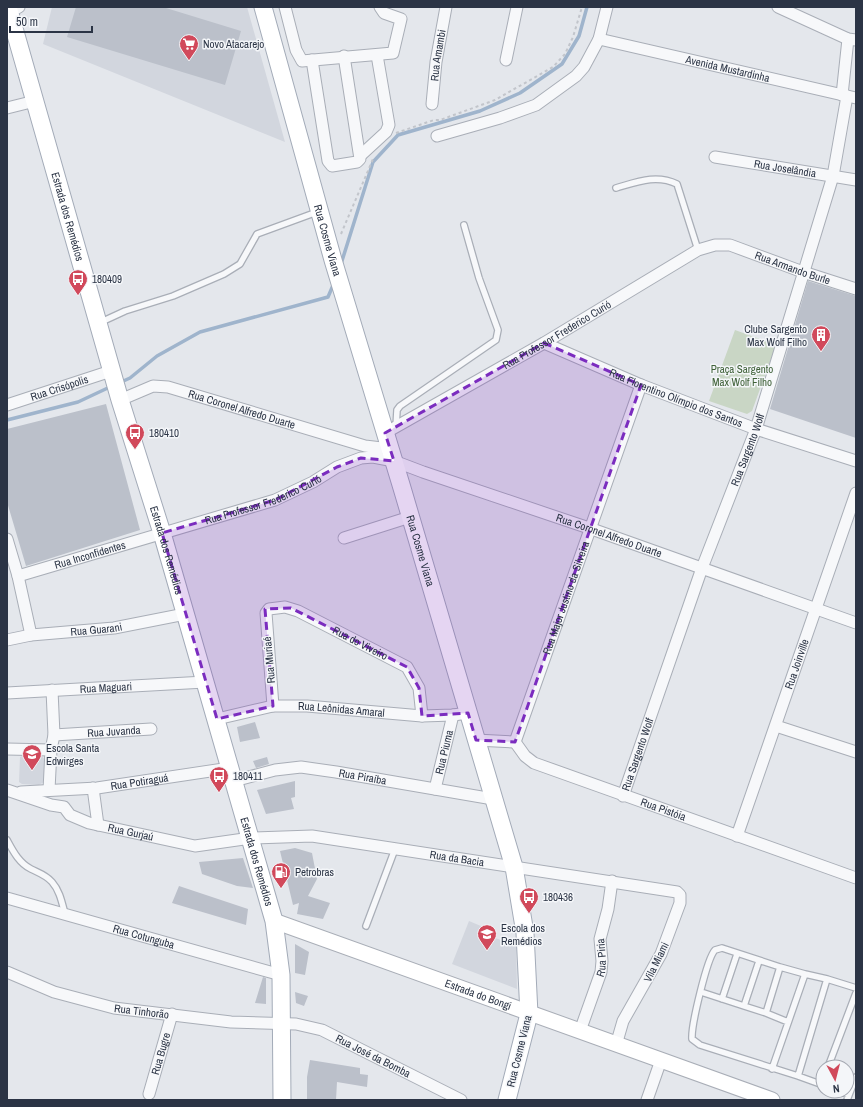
<svg xmlns="http://www.w3.org/2000/svg" width="863" height="1107" font-family="'Archivo Narrow',sans-serif">
<rect width="100%" height="100%" fill="#e4e7ec"/>
<path fill="#d2d6de" d="M52,7h195l38,135 -242,-98z
M24,755h17l4,5 -1,22 -5,3 -17,-1 -3,-2 1,-25z
M469,921l19,8 -2,6 21,7 9,-1 1,48 -65,-25z"/>
<path fill="#c9d6c5" d="M735,330l41,15 -24,66 -5,3 -38,-13z"/>
<g fill="none" stroke-linecap="round" stroke-linejoin="round">
<path stroke="#9fb4cc" stroke-width="3.5" d="M341,264l32,-102 25,-27 82,-24 40,-18 42,-29 17,-28 8,-29
M119,383l11,-5 27,-22 43,-24 128,-35 6,-14
M7,420l71,-18 34,-16"/>
</g>
<path fill="#bbc0ca" d="M76,7h90v1l75,23 -16,54 -158,-48z
M808,281l48,15v142l-86,-29z
M106,404l34,126 -114,36 -19,-64v-73z
M255,722l5,16 -20,4 -3,-15z
M267,757l2,7 -13,4 -3,-7z
M295,781v16l-4,1 3,11 -28,5 -9,-24z
M295,848l17,5 5,26 -9,17 22,7 -7,16 -26,-5 2,-11 -6,2 -13,-54z
M243,858l10,30 -16,-2 -35,-12 -3,-12z
M179,886l69,23 -2,16 -74,-22z
M295,944l14,8 -4,23 -10,-2z
M263,977l3,1v26l-11,-1z
M295,992l13,4 -4,10 -8,-3z
M310,1060l50,8v6l8,1 -1,12 -30,-5 -1,18h-29v-23z"/>
<g fill="none" stroke-linecap="round" stroke-linejoin="round">
<defs>
<path id="lane" d="M616,188c21,-6 40,-14 61,-4l21,66
M99,323l26,-12 48,-15 51,-22 16,-10 17,-30 60,-22
M396,427l1,-17 3,-4 96,-66 2,-10 -19,-52 -15,-53
M7,840c6,11 12,23 24,29 8,4 15,6 21,13 8,9 10,21 13,32
M366,926l29,-77
M759,961l-15,45 22,7
M780,967l25,7
M827,979l29,9
M701,992l43,14
M722,999l15,-45
M788,1022l-22,-9 14,-46 -58,-19 -7,2c-8,8 -24,76 -23,89l8,6 98,31
M828,1067l28,-74
M772,1069l33,-95 22,5 -29,97 25,9
M838,1091l11,4
M847,1100l9,-23"/>
<g id="street">
<path d="M285,7l11,43 6,11 91,-8 8,-34 -17,-6 -4,-6"/>
<path d="M778,7l70,32 8,1"/>
<path d="M7,14l12,-7"/>
<path id="s1" d="M599,39l257,59"/>
<path d="M312,60l16,101 4,5 25,-4 3,-3 -16,-103"/>
<path d="M506,60l11,-53"/>
<path d="M842,95l6,-56"/>
<path id="s2" d="M432,104l4,-42 10,-55"/>
<path d="M7,108l28,-7"/>
<path d="M437,136l63,-18 36,-13 40,-29 8,-9 15,-28 8,-32"/>
<path d="M361,155l25,-23 3,-7 -12,-70"/>
<path id="s3" d="M715,157l141,23"/>
<path id="s4" d="M544,343l97,42 115,44 100,32"/>
<path id="s5" d="M120,400l33,-14 15,1 197,59 25,3"/>
<path id="s6" d="M7,405l104,-34"/>
<path id="s7" d="M385,433l159,-90 154,-93 17,-5h15l73,27 53,17"/>
<path d="M344,538l66,-21"/>
<path d="M7,539l11,37 13,59"/>
<path id="s8" d="M18,576l257,-76 38,-18 24,-15 24,-9 12,-1 21,4 29,11 166,56 267,95"/>
<path id="s9" d="M7,640l24,-5 83,-7 71,-14"/>
<path id="s10" d="M7,693l198,-11"/>
<path id="s11" d="M273,706l-7,-93 3,-4 16,-2 13,4 109,56 12,21 3,28"/>
<path id="s12" d="M217,719l56,-13h34l115,10 31,-1 15,-2"/>
<path d="M776,726l80,26"/>
<path id="s13" d="M54,735l97,-6"/>
<path d="M476,740l39,2"/>
<path id="s14" d="M515,742l126,-357"/>
<path id="s15" d="M515,742l10,14 9,7 322,115"/>
<path d="M7,749l44,1"/>
<path id="s16" d="M234,781l41,-11 26,-3 35,5 157,27"/>
<path d="M93,788l5,37"/>
<path id="s17" d="M435,789l18,-74"/>
<path id="s18" d="M7,790l44,15 13,2 6,8 19,8 106,23 56,-8 61,-2 365,56 3,3v8l-19,51 -38,67 -7,24"/>
<path d="M49,790l2,-40 3,-15 -2,-45"/>
<path id="s19" d="M21,792l76,-4 133,-20"/>
<path id="s20" d="M623,796l79,-228 54,-139 77,-253 14,-80"/>
<path id="s21" d="M737,836l119,-343"/>
<path id="s22" d="M7,898l274,77"/>
<path id="s23" d="M7,972l47,20 60,16 117,14 65,2 26,6 139,70"/>
<path id="s24" d="M580,1031l21,-59 1,-11 -2,-22 8,-30 4,-28"/>
<path id="s25" d="M149,1094l23,-80"/>
<path d="M647,1100l14,-40"/>
</g>
<g id="secondary">
<path id="s26" d="M274,921l498,179"/>
</g>
<g id="primary">
<path id="s27" d="M8,7l112,393 42,133 112,388 7,54 1,125"/>
<path id="s28" d="M263,7l70,253 69,228 112,379 11,66 4,81 -22,86"/>
</g>
</defs>
<use href="#lane" stroke="#a9aeb7" stroke-width="8"/>
<use href="#street" stroke="#a9aeb7" stroke-width="13"/>
<use href="#secondary" stroke="#a9aeb7" stroke-width="17"/>
<use href="#primary" stroke="#a3abb8" stroke-width="19"/>
<path stroke="#c2c5cb" stroke-width="2" stroke-dasharray="3 3" stroke-linecap="butt" d="M396,133l38,-13h6l55,-20 58,-33 12,-13 8,-17 9,-30
M341,234l32,-75"/>
<use href="#lane" stroke="#f7f8fa" stroke-width="5.5"/>
<use href="#street" stroke="#f7f8fa" stroke-width="11"/>
<use href="#secondary" stroke="#fff" stroke-width="15"/>
<use href="#primary" stroke="#fff" stroke-width="17"/>
</g>
<path fill="#7b2cbf" fill-opacity="0.2" stroke="#7b2cbf" stroke-width="3" stroke-dasharray="8 5" stroke-linejoin="round" d="M544,343l97,42 -126,357 -39,-2 -8,-27 -46,3 -3,-28 -12,-21 -116,-59 -26,1 8,97 -56,13 -55,-186 113,-33 62,-33 24,-9 33,3 -9,-28z"/>
<defs>
<symbol id="supermarket-pin" viewBox="-11 -11 22 30"><path d="M0 17L-7.5 6A9.5 9.5 0 1 1 7.5 6Z" fill="#d1495b" stroke="#f4f6f9"/><path d="M-6-5.5h2.5l.6 2H6L4.5 2H-2.5L-4.4-4H-6ZM-1.5 3.2a1.3 1.3 0 1 0 .1 0ZM3 3.2a1.3 1.3 0 1 0 .1 0Z" fill="#fff"/></symbol>
<symbol id="bus-pin" viewBox="-11 -11 22 30"><path d="M0 17L-7.5 6A9.5 9.5 0 1 1 7.5 6Z" fill="#d1495b" stroke="#f4f6f9"/><path d="M-5-6H5V4H4V6H2V4H-2V6H-4V4H-5ZM-3.5-4V0h7V-4ZM-3.5 1.2v1.5H-2V1.2ZM2 1.2v1.5H3.5V1.2Z" fill="#fff"/></symbol>
<symbol id="building-pin" viewBox="-11 -11 22 30"><path d="M0 17L-7.5 6A9.5 9.5 0 1 1 7.5 6Z" fill="#d1495b" stroke="#f4f6f9"/><path d="M-4-6H4V6H1V3H-1V6H-4ZM-2.5-4.3h1.7v1.8h-1.7ZM.8-4.3h1.7v1.8H.8ZM-2.5-1h1.7V.8h-1.7ZM.8-1h1.7V.8H.8Z" fill="#fff"/></symbol>
<symbol id="school-pin" viewBox="-11 -11 22 30"><path d="M0 17L-7.5 6A9.5 9.5 0 1 1 7.5 6Z" fill="#d1495b" stroke="#f4f6f9"/><path d="M0-5L7-2L0 1L-7-2ZM-4 1L0 2.5L4 1V4Q0 6-4 4Z" fill="#fff"/></symbol>
<symbol id="fuel-pin" viewBox="-11 -11 22 30"><path d="M0 17L-7.5 6A9.5 9.5 0 1 1 7.5 6Z" fill="#d1495b" stroke="#f4f6f9"/><path d="M-5.5-6h7V0h2V4h1.3V-2.5L3-4.5l.8-.8L6-3V5H2.5V1h-1V6h-7ZM-4.2-4.7v3.2H.2V-4.7Z" fill="#fff"/></symbol>
</defs>
<g fill-rule="evenodd">
<use href="#supermarket-pin" x="178" y="33" width="22" height="30"/>
<use href="#bus-pin" x="67" y="268" width="22" height="30"/>
<use href="#building-pin" x="810" y="324" width="22" height="30"/>
<use href="#bus-pin" x="124" y="422" width="22" height="30"/>
<use href="#school-pin" x="21" y="743" width="22" height="30"/>
<use href="#bus-pin" x="208" y="765" width="22" height="30"/>
<use href="#fuel-pin" x="270" y="861" width="22" height="30"/>
<use href="#bus-pin" x="518" y="886" width="22" height="30"/>
<use href="#school-pin" x="476" y="923" width="22" height="30"/>
</g>
<g text-anchor="middle" stroke-width="3" stroke-linejoin="round" paint-order="stroke">
<g font-size="11" fill="#2b3445" stroke="#f4f6f9" text-anchor="start">
<text x="203" y="48">Novo Atacarejo</text>
<text x="92" y="283">180409</text>
<text x="807" y="333" text-anchor="end">Clube Sargento<tspan x="807" dy="13">Max Wolf Filho</tspan></text>
<text x="149" y="437">180410</text>
<text x="46" y="752">Escola Santa<tspan x="46" dy="13">Edwirges</tspan></text>
<text x="233" y="780">180411</text>
<text x="295" y="876">Petrobras</text>
<text x="543" y="901">180436</text>
<text x="501" y="932">Escola dos<tspan x="501" dy="13">Remédios</tspan></text>
</g>
<g font-size="11" fill="#2b3445" stroke="#f4f6f9">
<text dy="4" stroke="none"><textPath href="#s2" startOffset="49">Rua Amambi</textPath></text>
<text dy="4" stroke="none"><textPath href="#s1" startOffset="132">Avenida Mustardinha</textPath></text>
<text dy="4" stroke="none"><textPath href="#s3" startOffset="71">Rua Joselândia</textPath></text>
<text dy="4" stroke="none"><textPath href="#s27" startOffset="218">Estrada dos Remédios</textPath></text>
<text dy="4" stroke="none"><textPath href="#s28" startOffset="242">Rua Cosme Viana</textPath></text>
<text dy="4" stroke="none"><textPath href="#s7" startOffset="462">Rua Armando Burle</textPath></text>
<text dy="4" stroke="none"><textPath href="#s7" startOffset="198">Rua Professor Frederico Curió</textPath></text>
<text dy="4" stroke="none"><textPath href="#s6" startOffset="55">Rua Crisópolis</textPath></text>
<text dy="4" stroke="none"><textPath href="#s4" startOffset="143">Rua Florentino Olímpio dos Santos</textPath></text>
<text dy="4" stroke="none"><textPath href="#s5" startOffset="128">Rua Coronel Alfredo Duarte</textPath></text>
<text dy="4" stroke="none"><textPath href="#s20" startOffset="368">Rua Sargento Wolf</textPath></text>
<text dy="4" stroke="none"><textPath href="#s8" startOffset="257">Rua Professor Frederico Curió</textPath></text>
<text dy="4" stroke="none"><textPath href="#s8" startOffset="625">Rua Coronel Alfredo Duarte</textPath></text>
<text dy="4" stroke="none"><textPath href="#s27" startOffset="566">Estrada dos Remédios</textPath></text>
<text dy="4" stroke="none"><textPath href="#s28" startOffset="566">Rua Cosme Viana</textPath></text>
<text dy="4" stroke="none"><textPath href="#s8" startOffset="75">Rua Inconfidentes</textPath></text>
<text dy="4" stroke="none"><textPath href="#s14" startOffset="153">Rua Major Justino da Silveira</textPath></text>
<text dy="4" stroke="none"><textPath href="#s9" startOffset="90">Rua Guarani</textPath></text>
<text dy="4" stroke="none"><textPath href="#s11" startOffset="198">Rua do Viveiro</textPath></text>
<text transform="translate(269 660) rotate(-95)" y="4">Rua Muriaé</text>
<text dy="4" stroke="none"><textPath href="#s21" startOffset="182">Rua Joinville</textPath></text>
<text dy="4" stroke="none"><textPath href="#s10" startOffset="99">Rua Maguari</textPath></text>
<text dy="4" stroke="none"><textPath href="#s12" startOffset="126">Rua Leônidas Amaral</textPath></text>
<text dy="4" stroke="none"><textPath href="#s13" startOffset="60">Rua Juvanda</textPath></text>
<text dy="4" stroke="none"><textPath href="#s17" startOffset="38">Rua Piuma</textPath></text>
<text dy="4" stroke="none"><textPath href="#s20" startOffset="44">Rua Sargento Wolf</textPath></text>
<text dy="4" stroke="none"><textPath href="#s16" startOffset="131">Rua Piraíba</textPath></text>
<text dy="4" stroke="none"><textPath href="#s19" startOffset="119">Rua Potiraguá</textPath></text>
<text dy="4" stroke="none"><textPath href="#s15" startOffset="166">Rua Pistóia</textPath></text>
<text dy="4" stroke="none"><textPath href="#s18" startOffset="133">Rua Gurjaú</textPath></text>
<text dy="4" stroke="none"><textPath href="#s18" startOffset="463">Rua da Bacia</textPath></text>
<text dy="4" stroke="none"><textPath href="#s27" startOffset="890">Estrada dos Remédios</textPath></text>
<text dy="4" stroke="none"><textPath href="#s22" startOffset="142">Rua Cotunguba</textPath></text>
<text dy="4" stroke="none"><textPath href="#s24" startOffset="77">Rua Piria</textPath></text>
<text transform="translate(656 962) rotate(-64)" y="4">Vila Miami</text>
<text dy="4" stroke="none"><textPath href="#s26" startOffset="217">Estrada do Bongi</textPath></text>
<text dy="4" stroke="none"><textPath href="#s23" startOffset="141">Rua Tinhorão</textPath></text>
<text transform="translate(519 1051) rotate(-76)" y="4">Rua Cosme Viana</text>
<text dy="4" stroke="none"><textPath href="#s25" startOffset="42">Rua Bugre</textPath></text>
<text dy="4" stroke="none"><textPath href="#s23" startOffset="380">Rua José da Bomba</textPath></text>
</g>
<g font-size="11" fill="#3f6138" stroke="#f4f6f9">
<text x="742" y="373">Praça Sargento<tspan x="742" dy="13">Max Wolf Filho</tspan></text>
</g>
</g>
<rect width="863" height="1107" fill="none" stroke="#2b3445" stroke-width="16"/>
<g transform="translate(835 1079) rotate(173)"><circle r="19" fill="#f4f6f9" stroke="#a4a8b1"/>
<path d="M0-3L7 15L0 10L-7 15Z" fill="#d1495b"/>
<text y="-6" font-size="11" font-weight="bold" text-anchor="middle" fill="#2b3445">N</text>
</g>
<path d="M10 26v6h82v-6" fill="none" stroke="#2b3445" stroke-width="2"/>
<text x="16" y="26" font-size="12" fill="#2b3445" stroke="#f4f6f9" stroke-width="3" paint-order="stroke">50 m</text>
</svg>
